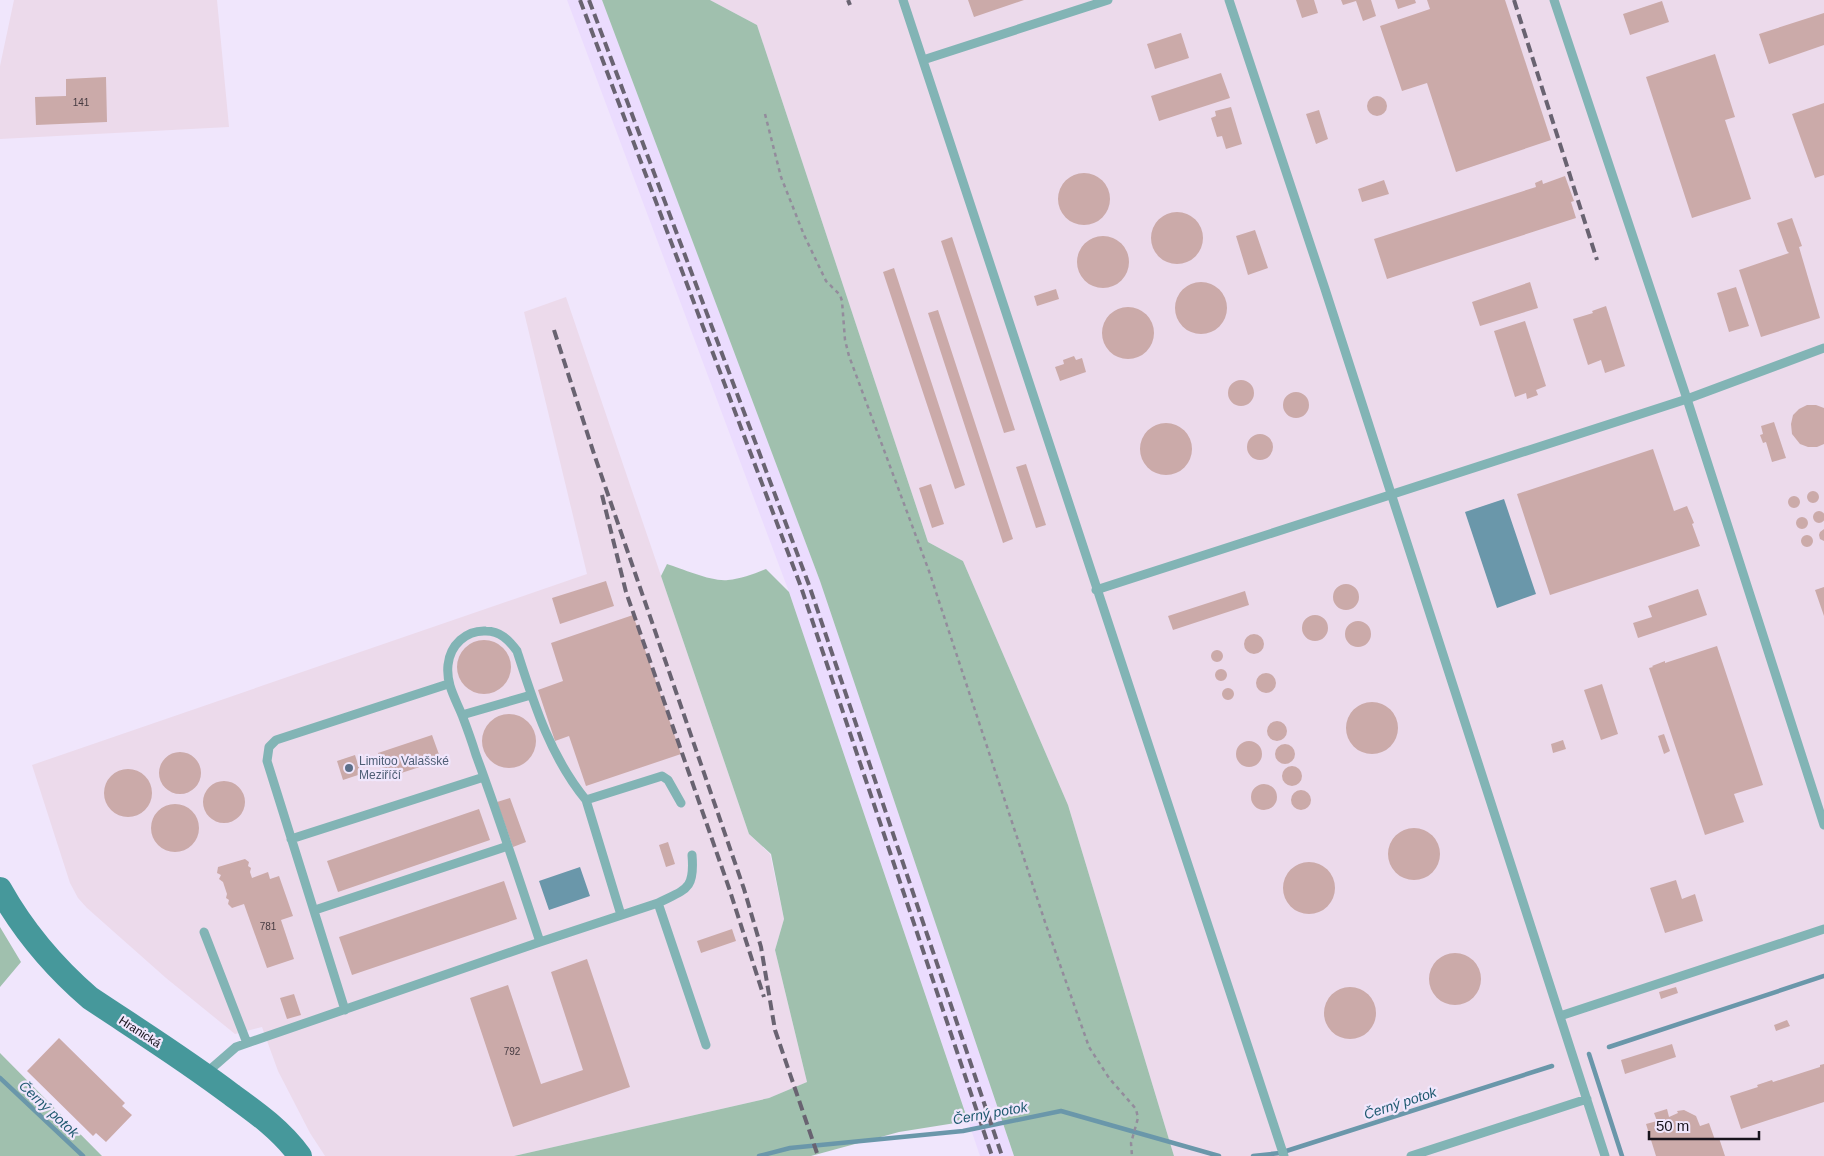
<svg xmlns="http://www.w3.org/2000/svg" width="1824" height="1156" font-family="Helvetica,sans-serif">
<rect width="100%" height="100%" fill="#f0e6fc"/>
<path fill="#ebdcfe" d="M567,0h35l218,581 194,575h-34l-191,-564z"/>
<path fill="#ecdaeb" d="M14,0h203l12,127 -229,12v-73z
M710,0h1114v1156h-650l-106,-351 -105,-244 -35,-19 -171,-517z
M566,297l183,537 21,20 14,65 -9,31 32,132 -38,16 -255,58h-189l-15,-23 -32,-62 -16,-44 -27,7 -69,-56 -79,-70 -9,-10 -8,-15 -38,-118 555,-191 -63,-262z"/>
<path fill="#a0c0ae" d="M602,0h108l47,25 171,517 35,19 105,244 106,351h-160l-194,-575z
M667,564c16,5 45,18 61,16 13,-1 26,-6 38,-11l23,23 179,529 -69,11 -88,24h-297l255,-58 38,-16 -32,-132 9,-31 -13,-65 -22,-20 -88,-258z
M0,927l21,35 -21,25z
M0,1053l102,103h-102z"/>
<path fill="#6a97aa" d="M1504,499l32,95 -39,14 -32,-96z
M580,867l10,29 -41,14 -10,-29z"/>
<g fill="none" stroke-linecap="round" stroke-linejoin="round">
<path stroke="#6a97aa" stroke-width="4.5" d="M1609,1047l215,-71
M1589,1054l33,102
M0,1078l83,78
M759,1156l31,-8 173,-17 98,-20 158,45
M1253,1156l27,-3 272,-87"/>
</g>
<path fill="#cbaaa9" d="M968,0h56l-50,17z
M1296,0h18l4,13 -16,5z
M1341,0h30l5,16 -13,5 -7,-20 -13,4z
M1395,0h20l1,3 -18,6z
M1427,0h78l46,140 -95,32 -29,-89 -25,8 -22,-65 50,-17z
M1662,1l7,21 -39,13 -7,-21z
M1824,13v32l-55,19 -10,-30z
M1181,33l8,25 -34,11 -8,-25z
M1715,54l20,63 -10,3 26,79 -59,19 -46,-141z
M1221,73l9,25 -71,23 -8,-25z
M106,77l1,45 -71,3 -1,-28 31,-1v-17z
M1367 106a10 10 0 1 1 20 0a10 10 0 1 1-20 0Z
M1824,103v72l-9,3 -23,-64z
M1231,107l11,37 -16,5 -4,-13 -5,1 -6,-19 5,-2 -1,-5z
M1319,110l9,29 -12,5 -10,-30z
M1058 199a26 26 0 1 1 52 0a26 26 0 1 1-52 0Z
M1565,176l9,25 -3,1 5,16 -189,61 -13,-40 162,-52 -1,-4 7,-3 1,4z
M1384,180l5,14 -27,8 -4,-13z
M1151 238a26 26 0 1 1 52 0a26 26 0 1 1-52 0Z
M1792,218l10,28 -3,1 21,71 -59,19 -22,-67 50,-17 -2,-2 -10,-28z
M1255,230l13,38 -20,7 -12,-39z
M1077 262a26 26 0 1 1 52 0a26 26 0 1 1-52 0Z
M952,237l63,193 -11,3 -63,-192z
M894,268l71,217 -10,4 -72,-217z
M1175 308a26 26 0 1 1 52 0a26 26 0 1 1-52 0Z
M1530,282l8,26 -58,18 -8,-24z
M1736,287l13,39 -20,6 -12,-39z
M1056,289l3,10 -22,7 -3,-10z
M1606,306l19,60 -20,7 -4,-13 -13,5 -15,-46 20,-6 -1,-2z
M1102 333a26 26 0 1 1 52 0a26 26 0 1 1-52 0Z
M938,310l75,229 -10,4 -75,-230z
M1525,321l21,65 -10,4 2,5 -11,4 -1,-6 -11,4 -21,-66z
M1074,356l2,4 6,-2 4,14 -26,9 -5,-14 9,-3 -1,-4z
M1228 393a13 13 0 1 1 26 0a13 13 0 1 1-26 0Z
M1283 405a13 13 0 1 1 26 0a13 13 0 1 1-26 0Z
M1807,405h9l8,3v36l-7,3h-9l-8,-3 -8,-10 -1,-10 2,-9 6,-6z
M1774,422l12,36 -14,4 -6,-20 -3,1 -3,-8 3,-1 -2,-8z
M1140 449a26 26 0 1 1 52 0a26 26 0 1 1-52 0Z
M1247 447a13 13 0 1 1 26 0a13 13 0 1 1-26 0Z
M1653,449l21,62 13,-5 7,17 -2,1 8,22 -150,49 -33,-101z
M1026,464l20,61 -10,3 -20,-61z
M931,484l13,40 -12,4 -13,-40z
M1807 497a6 6 0 1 1 12 0a6 6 0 1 1-12 0Z
M1788 502a6 6 0 1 1 12 0a6 6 0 1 1-12 0Z
M1813 517a6 6 0 1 1 12 0a6 6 0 1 1-12 0Z
M1796 523a6 6 0 1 1 12 0a6 6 0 1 1-12 0Z
M1824,529v12l-4,-2 -1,-4 1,-3z
M1801 541a6 6 0 1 1 12 0a6 6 0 1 1-12 0Z
M606,581l8,25 -54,18 -8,-26z
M1333 597a13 13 0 1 1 26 0a13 13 0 1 1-26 0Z
M1824,587v29l-9,-26z
M1698,589l9,26 -69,23 -5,-15 19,-6 -4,-11z
M1245,591l4,14 -76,25 -5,-14z
M1302 628a13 13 0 1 1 26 0a13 13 0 1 1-26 0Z
M633,615l48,139 -95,32 -17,-50 -14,5 -17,-51 25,-9 -12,-38z
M1345 634a13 13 0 1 1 26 0a13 13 0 1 1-26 0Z
M1244 644a10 10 0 1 1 20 0a10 10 0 1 1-20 0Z
M457 667a27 27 0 1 1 54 0a27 27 0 1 1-54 0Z
M1717,646l46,139 -29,9 10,28 -39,13 -56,-167 4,-1 -1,-1 13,-5v2z
M1211 656a6 6 0 1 1 12 0a6 6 0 1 1-12 0Z
M1215 675a6 6 0 1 1 12 0a6 6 0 1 1-12 0Z
M1256 683a10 10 0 1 1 20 0a10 10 0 1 1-20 0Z
M1602,684l16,50 -17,6 -17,-50z
M1222 694a6 6 0 1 1 12 0a6 6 0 1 1-12 0Z
M1346 728a26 26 0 1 1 52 0a26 26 0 1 1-52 0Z
M482 741a27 27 0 1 1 54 0a27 27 0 1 1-54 0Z
M1267 731a10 10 0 1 1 20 0a10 10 0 1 1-20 0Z
M1664,734l6,17 -6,3 -6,-18z
M432,735l9,25 -55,18 -8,-25z
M1563,740l3,9 -13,4 -2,-9z
M1236 754a13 13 0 1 1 26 0a13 13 0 1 1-26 0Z
M1275 754a10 10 0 1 1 20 0a10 10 0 1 1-20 0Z
M159 773a21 21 0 1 1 42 0a21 21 0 1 1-42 0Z
M355,755l6,19 -18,6 -6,-19z
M1282 776a10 10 0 1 1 20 0a10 10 0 1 1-20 0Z
M104 793a24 24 0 1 1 48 0a24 24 0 1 1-48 0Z
M203 802a21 21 0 1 1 42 0a21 21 0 1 1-42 0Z
M1251 797a13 13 0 1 1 26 0a13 13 0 1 1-26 0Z
M1291 800a10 10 0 1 1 20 0a10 10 0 1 1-20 0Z
M510,798l16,44 -13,5 -16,-45z
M151 828a24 24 0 1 1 48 0a24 24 0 1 1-48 0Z
M479,809l11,31 -152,52 -11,-31z
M1388 854a26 26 0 1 1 52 0a26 26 0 1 1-52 0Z
M668,842l7,22 -9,3 -7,-22z
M245,859l4,3 -1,4 3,2 -1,4 2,6 16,-6 2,7 9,-3 14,40 -12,4 13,39 -27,9 -23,-64 -12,4 -4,-4 1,-4 -3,-2 1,-4 -4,-12 -4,-3 2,-4 -4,-2 1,-6z
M1283 888a26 26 0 1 1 52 0a26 26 0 1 1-52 0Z
M1676,880l6,19 13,-5 8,27 -38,12 -15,-45z
M504,881l13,38 -165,56 -13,-38z
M732,929l4,12 -35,12 -4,-12z
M1429 979a26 26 0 1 1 52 0a26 26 0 1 1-52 0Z
M587,959l43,128 -117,40 -43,-129 38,-13 33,99 42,-14 -32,-98z
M1676,987l2,6 -17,6 -2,-7z
M1324 1013a26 26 0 1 1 52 0a26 26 0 1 1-52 0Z
M294,994l7,21 -14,4 -7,-21z
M1787,1020l3,6 -14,5 -2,-6z
M59,1038l66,65 -3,3 10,9 -26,27 -10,-9 -3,3 -66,-65z
M1672,1044l4,13 -51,17 -4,-14z
M1824,1064v38l-83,27 -11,-33 28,-9 -1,-2 15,-5 1,2 47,-15v-2z
M1667,1109l2,8 9,-4 -1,-2 7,-1 12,6 4,10 9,-3 6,17 4,-2 6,18h-69l-10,-32 11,-3 -3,-8z"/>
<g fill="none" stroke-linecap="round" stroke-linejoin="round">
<path stroke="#938c9c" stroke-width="2.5" stroke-dasharray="4 4" stroke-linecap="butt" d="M765,114l16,63 23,58 22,46 14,14 2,6 3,39 4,16 80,215 117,354 43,122 20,31 27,31 2,9 -7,25 1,13"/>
<path stroke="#82b4b5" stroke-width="9" d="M903,0l381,1156
M1229,0l96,289 280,867
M1554,0l133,399 137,426
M923,60l185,-60
M1096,590l591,-191 137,-51
M462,715l69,-20
M586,800l35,115
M291,839l193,-62
M658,903c28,-14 37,-13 34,-48
M315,910l193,-64
M204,932l43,111
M540,942c-21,-63 -41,-125 -64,-187 -4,-13 -9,-27 -14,-40 -7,-17 -16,-31 -14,-50 2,-20 18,-35 38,-34 14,0 23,9 31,20 17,53 33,105 69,149l76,-24 6,4 13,23
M345,1010l-78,-249 2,-14 7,-7 172,-56
M1560,1016l264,-87
M205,1074l31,-27 304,-105 118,-39 48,142
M1411,1156l176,-57"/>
<path stroke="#46989b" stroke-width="24" d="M0,889c24,43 53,77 90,109 48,32 96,62 142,97 25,18 49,35 68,61"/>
<path stroke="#696371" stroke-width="4" stroke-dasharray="10 5" stroke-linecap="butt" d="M580,0l221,587 191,569
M589,0l220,585 193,571
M848,0l2,5
M1514,0l83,260
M554,330l40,124 150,435 17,58 14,83 43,126
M602,495l24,97 103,296 35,109"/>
</g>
<circle fill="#5c6f8a" stroke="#f0e6fc" stroke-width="2" cx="349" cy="768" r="5"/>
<g text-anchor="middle" stroke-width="4.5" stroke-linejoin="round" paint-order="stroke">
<g font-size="10" fill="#453a40">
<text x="81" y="106">141</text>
<text x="268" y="930">781</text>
<text x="512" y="1055">792</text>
</g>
<g font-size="12" fill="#4e5e75" stroke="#f0e6fc" text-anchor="start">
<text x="359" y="765">Limitoo Valašské<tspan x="359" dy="14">Meziříčí</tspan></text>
</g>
<g font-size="12" fill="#18141d" stroke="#f0e6fc">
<text transform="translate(140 1032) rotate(33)" y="4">Hranická</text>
</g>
<g font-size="14" font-style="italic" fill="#1e596f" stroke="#f0e6fc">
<text transform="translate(1400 1103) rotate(-18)" y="5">Černý potok</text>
<text transform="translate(49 1109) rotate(43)" y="5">Černý potok</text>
<text transform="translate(990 1113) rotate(-10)" y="5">Černý potok</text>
</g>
</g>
<path d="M1649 1131v8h110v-8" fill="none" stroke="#18141d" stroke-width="2.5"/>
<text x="1656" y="1131" font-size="15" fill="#18141d" stroke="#f0e6fc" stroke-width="4" paint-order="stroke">50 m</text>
</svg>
